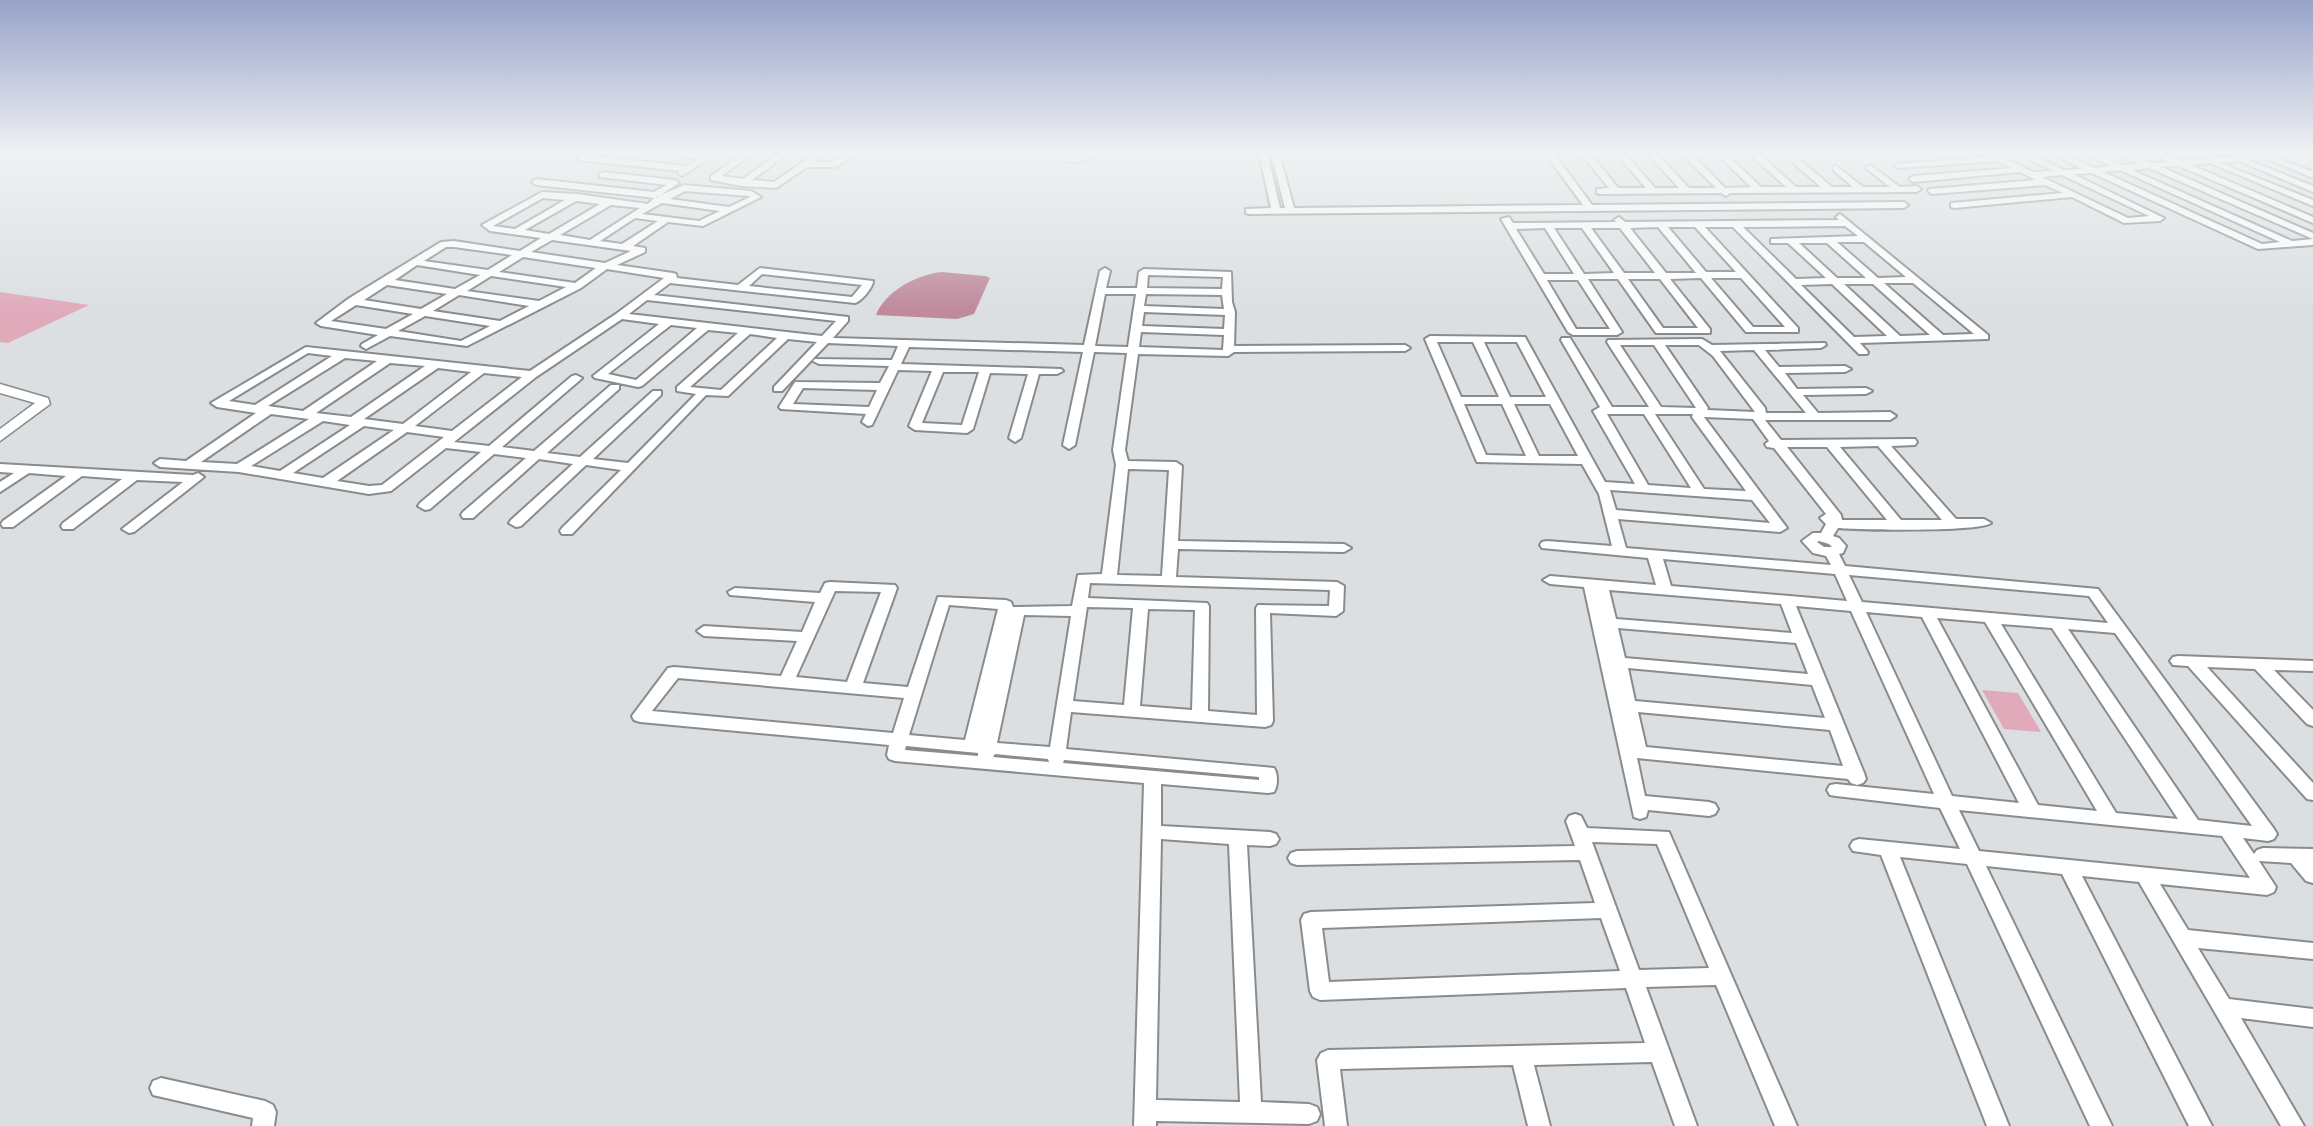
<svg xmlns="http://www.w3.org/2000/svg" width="2313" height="1126" font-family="'Crimson Pro',serif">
<rect width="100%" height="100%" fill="#dbdfe1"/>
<path fill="#e0aabb" d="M0,292l89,13 -81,38 -8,-1z
M1982,690l36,3 23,39 -37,-3z"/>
<path fill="#bf8a9b" d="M942,272l43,4 5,2 -16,36 -17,5 -81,-4c9,-24 42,-41 66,-43z"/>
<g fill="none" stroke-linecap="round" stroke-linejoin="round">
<defs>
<path id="minor" d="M584,153h9l-3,3 97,10 12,-7 -38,-6h56l-35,23 -4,-3 2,-2 -101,-11 -1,-2z
M744,153h9l-31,23 21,3 36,-26h10l-37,27 22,2 42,-29h9l-11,9h17l16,-9h10l-21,14h-29l-31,21 -34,-2 -31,-6v-4z
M1054,153l21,4 22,-4c-12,11 -31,13 -43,0z
M1259,153h8l13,55h5l-14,-55h8l15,55 289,-3 -38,-52h79l31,35h24l-32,-35h9l33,35h27l-35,-35h9l35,35 26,-1 -35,-34h9l36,34h25l-37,-34h9l38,34h25l-39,-34h9l41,34h21l-20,-17v-4h3l27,21h27l-23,-18 -1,-2 4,-2 30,22 17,-1 4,3 -4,3 -187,1 -4,3 -5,-3 -121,1 -3,-1v-4l12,-1 -26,-32 -28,-1 37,50 312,-3 4,3 -4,3 -655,6 -3,-1v-4l25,-1zM1592,156h26l28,32h-28z
M1897,153l-16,3 -4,-2 1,-1z
M1983,153h11l39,19 20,-1 -36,-18h11l36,17 18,-1 -31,-16h11l32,15 17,-2 -27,-13h11l27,12 18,-1 -23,-11h11l23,10 18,-1 -17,-9h11l18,8 96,-8h36l-36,5 36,14v6l-45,-19 -20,1 65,26v6l-74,-31 -19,2 93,37v6l-103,-43 -19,2 122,52v6l-134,-57 -18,1 152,66v6l-164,-71 -17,2 160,71 21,-2v6l-55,4 -166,-76 -19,1 91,44 -4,3 -36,2 -52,-26 -118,11 -3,-1v-4l112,-10 -18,-8 -113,9 -4,-3 1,-2 107,-9 -16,-8 -107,10 -4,-3 4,-3 99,-8 -14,-7 -100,7 -4,-2 4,-2 91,-7zM2120,170l160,72 -18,2 -159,-72zM2062,175l87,41 -21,2 -86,-41z
M603,172l72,8 4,3 -23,15 -120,-13 -4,-3 4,-3 118,13 13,-7 -67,-8 -1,-2z
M684,185l67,6 10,6 -58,29 -35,-4 -35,24 12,2v4l-28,13 56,8 3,1 1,4 61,7 22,-17 113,13c0,6 -11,20 -18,22l-185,-20 -16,12 194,22v4l-15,17 251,7 16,-74 5,-3 5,3 -4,17h31l2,-16 5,-3 87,3 1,30 3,10 -1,34 171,-1 5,3 -5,3 -171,1 -6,4 -90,-2 -13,96 3,11 48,1 6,4 -4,75 166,3 7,4 -7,4 -166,-3 -2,28 161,5 7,4 -1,25 -7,5 -66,-3 3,108 -2,4 -6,2 -194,-15 -5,37 208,19c4,6 4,17 0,24l-6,1 -107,-9v42l109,6 6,2 3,5 -3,5 -6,2 -23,-1 14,257 48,2 8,3 3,7 -3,7 -8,3 -153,-3v5h-22l10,-343 -249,-22 -6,-2 -2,-4 2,-10 -249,-23 -6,-2 -2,-4 36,-48 6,-1 107,9 16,-35 -93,-5 -7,-5 7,-5 98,6 13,-30 -85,-7 -2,-3 7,-4 85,5 5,-10 5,-1 65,3 2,3 -34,95 45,4 30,-90 68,3 5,2 2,5 59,-1 6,-31 24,-1 14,-109 -3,-15 14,-97 -33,-1 -19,93 -6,4 -6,-4 20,-93 -174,-5 -8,17 160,5 2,2 -6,3h-18l-18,64 -6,4 -6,-4 19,-64 -38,-1 -17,56 -6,4 -52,-3 -6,-4 23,-55 -34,-1 -26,55 -4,1 -6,-4 4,-8 -85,-5 -2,-2 16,-25 85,1 9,-17 -70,-2 -6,-3 2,-2 77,1 6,-14 -70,-3 -46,48h-8v-4l43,-45 -29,-3 -60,57 -22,-1 -134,139h-10l-2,-3 2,-3 59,-58 -35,-5 -65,61 -5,1 -7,-4 2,-3 62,-56 -34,-5 -66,59h-10l-2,-3 2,-3 63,-54 -32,-4 -64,55 -5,1 -7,-4 2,-3 61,-51 -35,-4 -55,43 -22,3 -130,-22 -79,-5 -6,-4 6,-4 26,2 70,-48 -39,-6 -6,-4 95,-56 224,24 86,-57 48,-36 -57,-9 -26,19 -114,58 -77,-10 -24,13 -5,-3 1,-2 16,-9 -57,-9 -5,-3 32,-24 93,-57 13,-1 66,10 21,-13 -51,-7 -8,-6 60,-33 35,2 71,10 6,-6zM685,191l64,5 1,1 -21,10 -59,-8zM543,198l22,2 -50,29 -22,-3zM576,201l24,3 -51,30 -24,-4zM662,203l58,8 -21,10 -57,-7zM611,205l29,3 -50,32 -30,-5zM635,218l23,3 -36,23 -22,-3zM552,240l79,11 -26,12 -74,-11zM446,247h8l58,8 -24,15 -64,-9zM523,257l73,11 -21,15 -76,-11zM417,265l63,10 -25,14 -60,-9zM762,274l100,11 -10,12 -103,-11zM1148,275l75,2 -1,12 -75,-1zM491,276l75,11 -27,14 -72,-10zM387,285l60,9 -26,15 -57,-9zM1105,294h31l-8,53 -33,-1zM1146,294l76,1 2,14 -80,-3zM459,295l70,11 -29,15 -67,-10zM647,300l189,21 -14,15 -193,-22zM356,305l57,9 -27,15 -55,-8zM1144,312l81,3 -1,14 -82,-3zM425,316l65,10 -29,15 -63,-10zM622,319l37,5 -66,52 2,2 43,9 4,-1 66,-56 30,3 -61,54v4l19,3 -68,69 -35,-4 68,-64v-4h-8l-73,66 -33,-4 72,-64v-4h-8l-77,66 -32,-4 78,-67 2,-2 -6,-3 -4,1 -83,70 -35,-4 82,-65zM671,325l26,3 -61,52 -28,-6zM1141,332l83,3 -1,15 -84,-3zM750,334l27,4 -56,52 -31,-3zM308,353l24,3 -77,49 -26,-4zM345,358l32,3 -74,50 -35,-5zM390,363l35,3 -74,51 -35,-4zM438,368l33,4 -68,52 -39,-5zM943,372h36l-17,53 -40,-2zM484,373l38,4 -70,54 -37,-5zM803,388l74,2 -8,17 -76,-3zM271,414l38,5 -72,45 -36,-2zM323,421l27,4 -70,46 -29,-5zM364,426l30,4 -71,48 -30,-5zM407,432l37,5 -62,48 -13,1 -32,-5zM1128,469l41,1 -7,106 -45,-1zM1090,583l240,7 -1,16 -71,-1 -2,3 1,107 -49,-4 1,-105 -2,-3 -119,-5zM835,591l46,1 -34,90 -51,-5zM949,605l49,4 -33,131 -56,-5zM1087,607l46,1 -9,97 -51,-4zM1148,609l47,1 -3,100 -52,-4zM1024,615l47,1 -21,131 -53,-4zM678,678l226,20 -11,35 -241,-22zM906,746l72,7v3l-73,-6zM995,754l53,5 1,3 -56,-5zM1064,760l195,17v3l-196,-17zM1161,839l68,5 11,258 -84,-2z
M1840,214l148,121v4l-128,4 8,9 -1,2h-8l-126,-127h-28l93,101v4h-52l-45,-54 -31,1 40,50v4h-54l-38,-54h-30l34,53 -5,3h-44l-5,-3 -67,-113 8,-2 4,6 103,-1 -2,-2 5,-3 6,5 214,-2 -3,-3zM1845,226l13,10 -87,3v4h17l38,35 -30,1 -53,-52zM1658,227l38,46h-30l-36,-45zM1668,227h27l41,45h-30zM1545,228l29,46h-30l-28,-45zM1554,228h28l32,45 -30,1zM1591,228h29l35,45h-31zM1837,242h27l42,35 -28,1zM1799,243h28l39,35h-29zM1711,278h30l44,49h-32zM1628,279h32l38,49h-35zM1547,280h31l32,49h-34zM1884,283h29l61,51 -31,1zM1832,284l55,52 -33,1 -53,-52zM1844,284h29l57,51 -30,1z
M1430,336l95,1 80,145 30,2 -42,-73 7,-4 -39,-67 1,-2h8l42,69h37l-42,-65 1,-2 94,-1 10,6 113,-2 1,2 -5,3 -56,2 14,17 66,-1 6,3 -6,3 -60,1 12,16 69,-1 6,3 -6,3 -63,1 15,18 72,-1 6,4 -6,4h-125l16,20 134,-1 2,3 -2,3 -24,1 65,73h28l7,4c-10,9 -133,7 -153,5l-5,8 6,2 7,8 -3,7 -4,1 6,12 253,23 176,240 3,5 -3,5 -6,2 -25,-3 11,16 3,-4 6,-2 50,1v34l-7,-2 -15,-18 -32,-2 17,26 -2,5 -7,3 -107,-11 28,46 125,13v16l-115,-11 31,51 84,10v18l-72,-9 63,108h-23l-142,-244 -57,-6 130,250h-23l-127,-252 -76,-8 126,260h-22l-123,-262 -67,-7 109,269h-22l-106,-271 -28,-4 -3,-5 3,-5 6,-2 101,10 -20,-41 -104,-12 -6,-1 -3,-5 3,-5 6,-1 98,10 -83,-183 -55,-5 68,167 2,6 -3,4 -6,2 -6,-2 -3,-4 -211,-21 8,38 64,6 6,2 3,5 -3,5 -6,2 -61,-6 -2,7 -6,2 -6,-2 -50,-230 -34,-3 -7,-4 7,-4 106,9 -8,-27 -106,-10 -2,-3 2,-3 5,-1 65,5 -13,-52 -17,-30 -105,-2 -52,-123zM1437,342h36l26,55h-38zM1484,342h33l29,55h-36zM1620,345h34l42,63 -35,-1zM1665,345h34l14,11 42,56 -48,-2 1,-2zM1754,350l52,63h-40l-1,-5 -45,-57zM1464,404h38l24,52 -40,-1zM1514,404h36l28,52h-39zM1607,414h37l47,74 -43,-3zM1655,414h38l-1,3 54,74 -42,-2zM1704,417l49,2 16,22 -4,3 2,3 7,1 52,66 -6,4 6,6 -5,9h-8l-11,8 11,12 13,3 5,9 -205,-17 -8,-29 162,13 7,-4zM1878,446l64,74h-41l-61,-73zM1787,447h40l60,73h-45l-1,-5zM1610,490l142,10 18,23 -154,-13zM1819,541l10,3 3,3h-8l-7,-5zM1663,559l172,15 12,27 -176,-15zM1849,575l240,21 19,27 -246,-21zM1609,590l172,14 11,29 -176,-14zM1866,612l56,5 97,186 -67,-7zM1937,618l48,4 112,189 -59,-6zM2001,624l51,4 126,191 -62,-6zM1618,628l178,15 12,31 -183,-16zM2068,629l47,4 137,193 -54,-6zM1628,668l184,17 13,33 -190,-17zM1638,712l192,18 13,36 -197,-19zM1959,810l263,26 28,42 -271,-27z
M0,464l193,11 5,-2 6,4 -70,55 -5,1 -7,-4 61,-47 -46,-2 -64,49h-10l-2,-3 2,-3 59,-44 -40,-3 -69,51h-10l-2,-3 2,-3 63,-45 -37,-3 -29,19v-10l14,-9 -14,-1z
M2178,656l135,5v10l-39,-1 39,40v16l-6,-2 -52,-55 -48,-2 106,116v17l-6,-1 -119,-133 -15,-1 -3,-4 3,-4z
M1575,814l6,2 6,12 82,4 128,294h-22l-59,-141 -70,2 51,139h-22l-23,-64 -118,3 16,61h-22l-15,-61 -173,4 7,57h-22l-8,-66 4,-7 7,-3 317,-7 -19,-55 -306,12 -7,-3 -3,-6 -9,-71 3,-6 7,-2 284,-9 -15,-43 -283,5 -6,-2 -3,-5 3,-5 6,-2 278,-5 -9,-25 3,-5zM1592,842l65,2 52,124 -70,2zM1601,918l19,53 -291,11 -7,-54z
M161,1078l104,23 8,4 3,7 -2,14h-22l1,-8 -100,-23 -3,-7 3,-7z"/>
<path id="tertiary" d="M0,384l48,14 2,6 -50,37v-12l35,-26 -35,-10z"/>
</defs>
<use href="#minor" stroke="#888c8e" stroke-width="4"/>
<use href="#tertiary" stroke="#888c8e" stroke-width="3"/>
<use href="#minor" fill="#fff" fill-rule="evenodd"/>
<use href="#tertiary" fill="#fff" fill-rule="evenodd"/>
</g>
<linearGradient id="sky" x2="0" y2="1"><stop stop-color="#97a3c9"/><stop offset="0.49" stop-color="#eff1f2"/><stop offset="1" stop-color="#eff1f2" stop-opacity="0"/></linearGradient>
<rect width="2313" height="311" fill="url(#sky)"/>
</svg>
